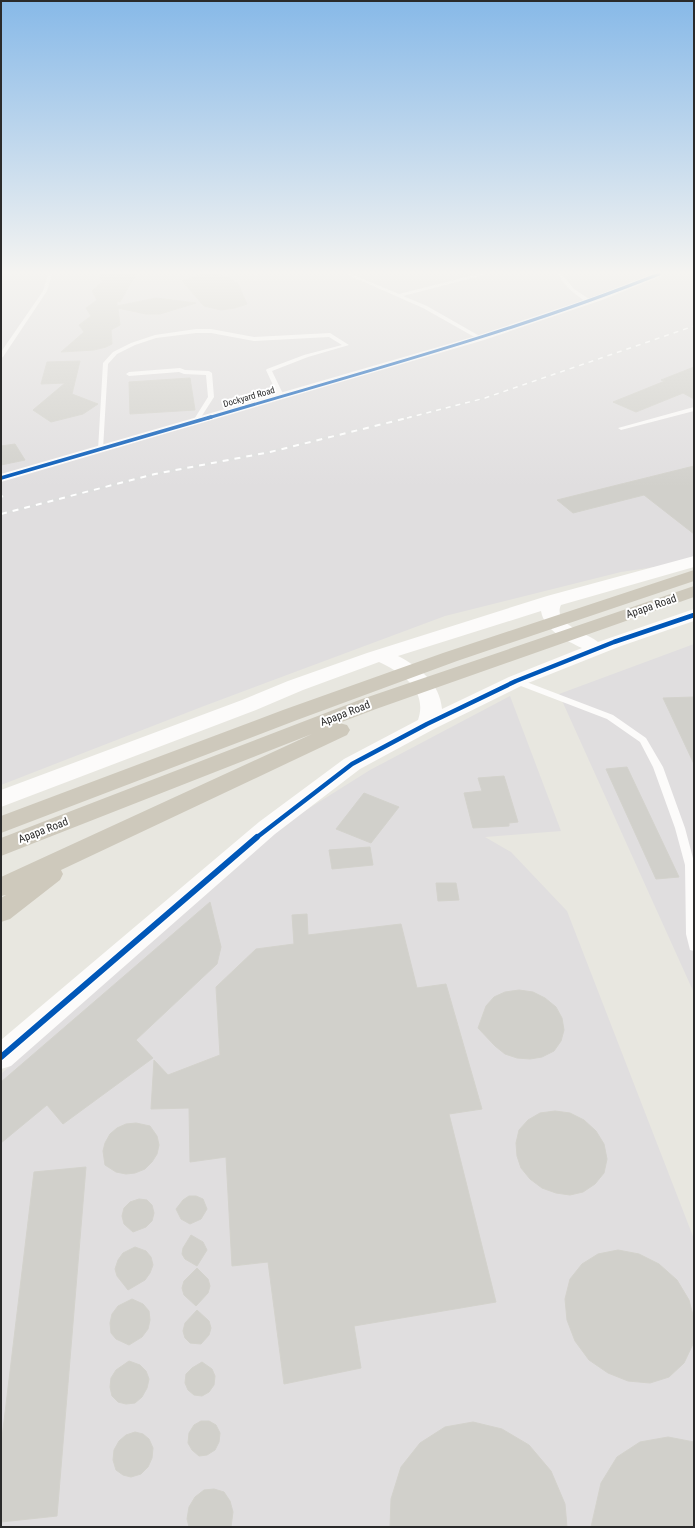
<svg xmlns="http://www.w3.org/2000/svg" width="695" height="1528" font-family="'Roboto Condensed',sans-serif">
<rect width="100%" height="100%" fill="#e8e7e0"/>
<path fill="#e0dedf" d="M1,274h693v287l-73,11 -176,44 -241,90 -203,79z
M694,644v349l-135,-299z
M510,696l51,135 -76,6 26,15 56,59 127,328v288h-693v-453l283,-250 86,-54z"/>
<path fill="#d1d0cb" stroke="#d3d2cc" d="M99,274h37l-16,28 -3,-1v5l39,-8 40,5 -36,11h-14l-28,-6 2,17 -9,5 1,14 -6,3 -12,3 -33,2 23,-20 -5,-7 12,-9 -5,-8 11,-8 -5,-9 10,-9z
M204,274h12l13,4 9,6 9,20 -12,4 -14,2 -17,-4 -22,-25z
M80,361l-8,33 26,10 -15,10 -32,8 -18,-12 32,-27 -24,1 6,-22z
M694,367v32l-11,-6 -47,19 -23,-10 52,-21 -4,-1z
M190,378l5,32 -65,4 -1,-32z
M15,444l10,16 -24,5v-19z
M694,466v68l-50,-39 -71,18 -16,-13z
M694,697v67l-31,-66z
M627,767l52,110 -23,2 -50,-110z
M504,776l14,46 -9,1v3l-36,2 -9,-35 18,-2 -4,-13z
M364,793l35,14 -28,36 -35,-14z
M370,847l3,18 -41,4 -3,-19z
M436,883h20l3,17 -21,1z
M210,902l11,45 -4,17 -81,76 17,18 -90,66 -16,-19 -46,38v-61z
M307,914l1,21 93,-11 16,64 29,-4 36,125 -33,5 47,188 -142,24 7,42 -77,16 -16,-122 -36,4 -6,-109 -36,5 -1,-54 -38,1 3,-49 14,15 52,-20 -4,-68 40,-38 38,-5 -2,-29z
M519,990l14,2 12,6 11,9 6,11 2,12 -3,11 -7,10 -12,6 -12,2 -13,-1 -12,-4 -10,-8 -17,-18 8,-22 8,-9 11,-5z
M555,1111l15,2 14,7 12,11 8,13 3,15 -3,14 -9,11 -12,8 -13,3 -14,-2 -14,-5 -12,-9 -9,-11 -4,-12 -1,-13 3,-13 9,-10 12,-7z
M136,1123l14,3 7,10 2,9 -2,9 -5,8 -7,7 -10,4 -9,1 -10,-2 -11,-7 -2,-14 2,-8 5,-9 7,-6 9,-4z
M86,1167l-29,349 -56,6v-76l33,-274z
M189,1196h7l7,3 4,10 -6,10 -11,5 -9,-5 -5,-10 7,-9z
M139,1199l8,1 5,5 2,8 -2,8 -6,6 -13,5 -9,-8 -2,-8 2,-8 6,-6z
M191,1235l12,7 4,8 -10,16 -12,-7 -3,-5 1,-6z
M135,1247l11,4 5,6 2,8 -3,8 -5,7 -17,10 -11,-14 -2,-7 3,-9 5,-7z
M618,1250l21,4 20,10 18,16 12,20 5,19 -1,25 -9,19 -15,14 -19,6 -22,-2 -20,-8 -19,-13 -14,-19 -8,-21 -2,-21 5,-20 12,-15 16,-10z
M197,1268l11,11 2,7 -2,7 -12,13 -12,-11 -2,-7 2,-7z
M132,1299l11,5 6,7 1,9 -2,9 -6,8 -13,8 -13,-6 -5,-6 -1,-10 2,-9 6,-8z
M197,1310l12,11 2,7 -2,7 -8,9 -11,-1 -5,-5 -2,-7 2,-8z
M129,1361l11,4 6,6 3,8 -2,9 -5,9 -7,6 -9,1 -8,-2 -6,-6 -2,-9 1,-9 5,-8z
M202,1362l10,7 3,7 -1,9 -5,7 -7,4 -8,-1 -6,-5 -3,-7 1,-9 6,-6z
M201,1421h8l7,4 4,8 -1,9 -4,8 -8,5 -8,1 -7,-6 -4,-7 1,-10 5,-8z
M473,1422l29,7 27,16 22,26 14,33 2,23h-177l1,-28 10,-32 19,-24 25,-16z
M135,1432l8,2 6,5 4,9 -1,10 -4,9 -7,7 -10,3 -8,-2 -7,-5 -3,-10 1,-10 5,-9 7,-6z
M668,1437l26,5v85h-103l10,-44 16,-26 23,-15z
M214,1489l10,3 6,9 3,11 -2,15h-42l-2,-8 2,-12 6,-10 9,-7z"/>
<g fill="none" stroke-linecap="round" stroke-linejoin="round">
<path fill="#fcfbfa" fill-rule="evenodd" d="M48,274h4l-5,17 -44,66 -2,1v-6l42,-61z
M346,274h5l48,20 79,-20h6v1l-81,21 24,10 56,32 -5,1 -55,-31z
M558,274h4l12,15 18,12v2h-4c-12,-8 -23,-16 -30,-29z
M196,329h15l43,8 76,-4 19,12 -41,12 -36,14 12,25 -3,2 -3,-2 -12,-26 1,-1 37,-14 38,-10 -13,-8 -75,4 -43,-8h-15l-40,5 -21,7 -18,9 -9,10 -5,85 -5,1 5,-87 10,-11 18,-9 24,-8z
M180,368l5,2 24,1 3,2 2,24 -16,25 -5,-1 15,-24 -2,-22 -22,-1 -5,-2 -50,4 -3,-2 3,-2z
M694,407v4l-73,19 -3,-2z
M516,678l97,37 33,23 17,29 22,61 9,34v89l-4,-1 -4,-16 -1,-69 -10,-37 -22,-61 -13,-25 -33,-23 -94,-36 -1,-2 1,-2z"/>
<path fill="#fcfbfa" fill-rule="evenodd" d="M652,274h12l-2,2 -60,24 -118,40 -483,142v-8l475,-138 120,-40z"/>
<path fill="#fcfbfa" fill-rule="evenodd" d="M694,556v11l-133,38c-9,19 27,28 37,37l96,-33v12l-73,25 -98,39 -89,44 -74,40 -85,65 -264,232 -10,3v-29l258,-218 85,-63 74,-39c10,-29 -15,-47 -39,-58l-76,28 -47,20 -255,97v-17l241,-90 46,-19 79,-28 180,-57zM541,611c3,19 26,30 41,37l-73,29 -67,32c-2,-26 -23,-42 -44,-53z"/>
<path fill="#cec9bc" fill-rule="evenodd" d="M694,570v11l-237,80 -160,59 -296,113v-17l282,-106 160,-57z
M694,586v11l-318,112 -37,14 8,2 3,5 -3,5 -286,135 2,4 -3,6 -50,39 -9,3v-24l5,-3 -5,1v-19l311,-143 -311,122v-18l361,-139z"/>
<defs>
<path id="rail-far1" d="M407,418l78,-20 209,-72"/>
<path id="rail" d="M1,497l2,-1
M1,514l154,-40 115,-22 141,-35"/>
</defs>
<use href="#rail-far1" stroke="#dedede" stroke-width="2.5"/>
<use href="#rail" stroke="#dedede" stroke-width="3"/>
<use href="#rail-far1" stroke="#fff" stroke-width="1.5" stroke-dasharray="5" stroke-linecap="butt"/>
<use href="#rail" stroke="#fff" stroke-width="2" stroke-dasharray="6" stroke-linecap="butt"/>
<defs>
<path id="cycleway-far3" d="M208,418c151,-45 304,-85 451,-144"/>
<path id="cycleway-far2" d="M1,478l210,-61"/>
<path id="cycleway-far1" d="M256,838l96,-74 75,-40 89,-43 98,-39 80,-27"/>
<path id="cycleway" d="M1,1057l256,-220"/>
</defs>
<use href="#cycleway-far3" stroke="#fff" stroke-width="4.5"/>
<use href="#cycleway-far2" stroke="#fff" stroke-width="5.5"/>
<use href="#cycleway-far1" stroke="#fff" stroke-width="7"/>
<use href="#cycleway" stroke="#fff" stroke-width="8"/>
<use href="#cycleway-far3" stroke="#0057b8" stroke-width="3"/>
<use href="#cycleway-far2" stroke="#0057b8" stroke-width="3.5"/>
<use href="#cycleway-far1" stroke="#0057b8" stroke-width="4.5"/>
<use href="#cycleway" stroke="#0057b8" stroke-width="6"/>
</g>
<linearGradient id="sky" x2="0" y2="1"><stop stop-color="#87b9e8"/><stop offset="0.56" stop-color="#f5f4f1"/><stop offset="1" stop-color="#f5f4f1" stop-opacity="0"/></linearGradient>
<rect width="695" height="487" fill="url(#sky)"/>
<g text-anchor="middle" stroke-width="4" stroke-linejoin="round" paint-order="stroke">
<g font-size="9" fill="#2a2a2a" stroke="#fff">
<text transform="translate(249 397) rotate(-16)" y="3">Dockyard Road</text>
</g>
<g font-size="11" fill="#2a2a2a" stroke="#fff">
<text transform="translate(651 606) rotate(-19)" y="4">Apapa Road</text>
<text transform="translate(345 713) rotate(-21)" y="4">Apapa Road</text>
<text transform="translate(43 830) rotate(-21)" y="4">Apapa Road</text>
</g>
</g>
<rect width="695" height="1528" fill="none" stroke="#2a2a2a" stroke-width="4"/>
</svg>
